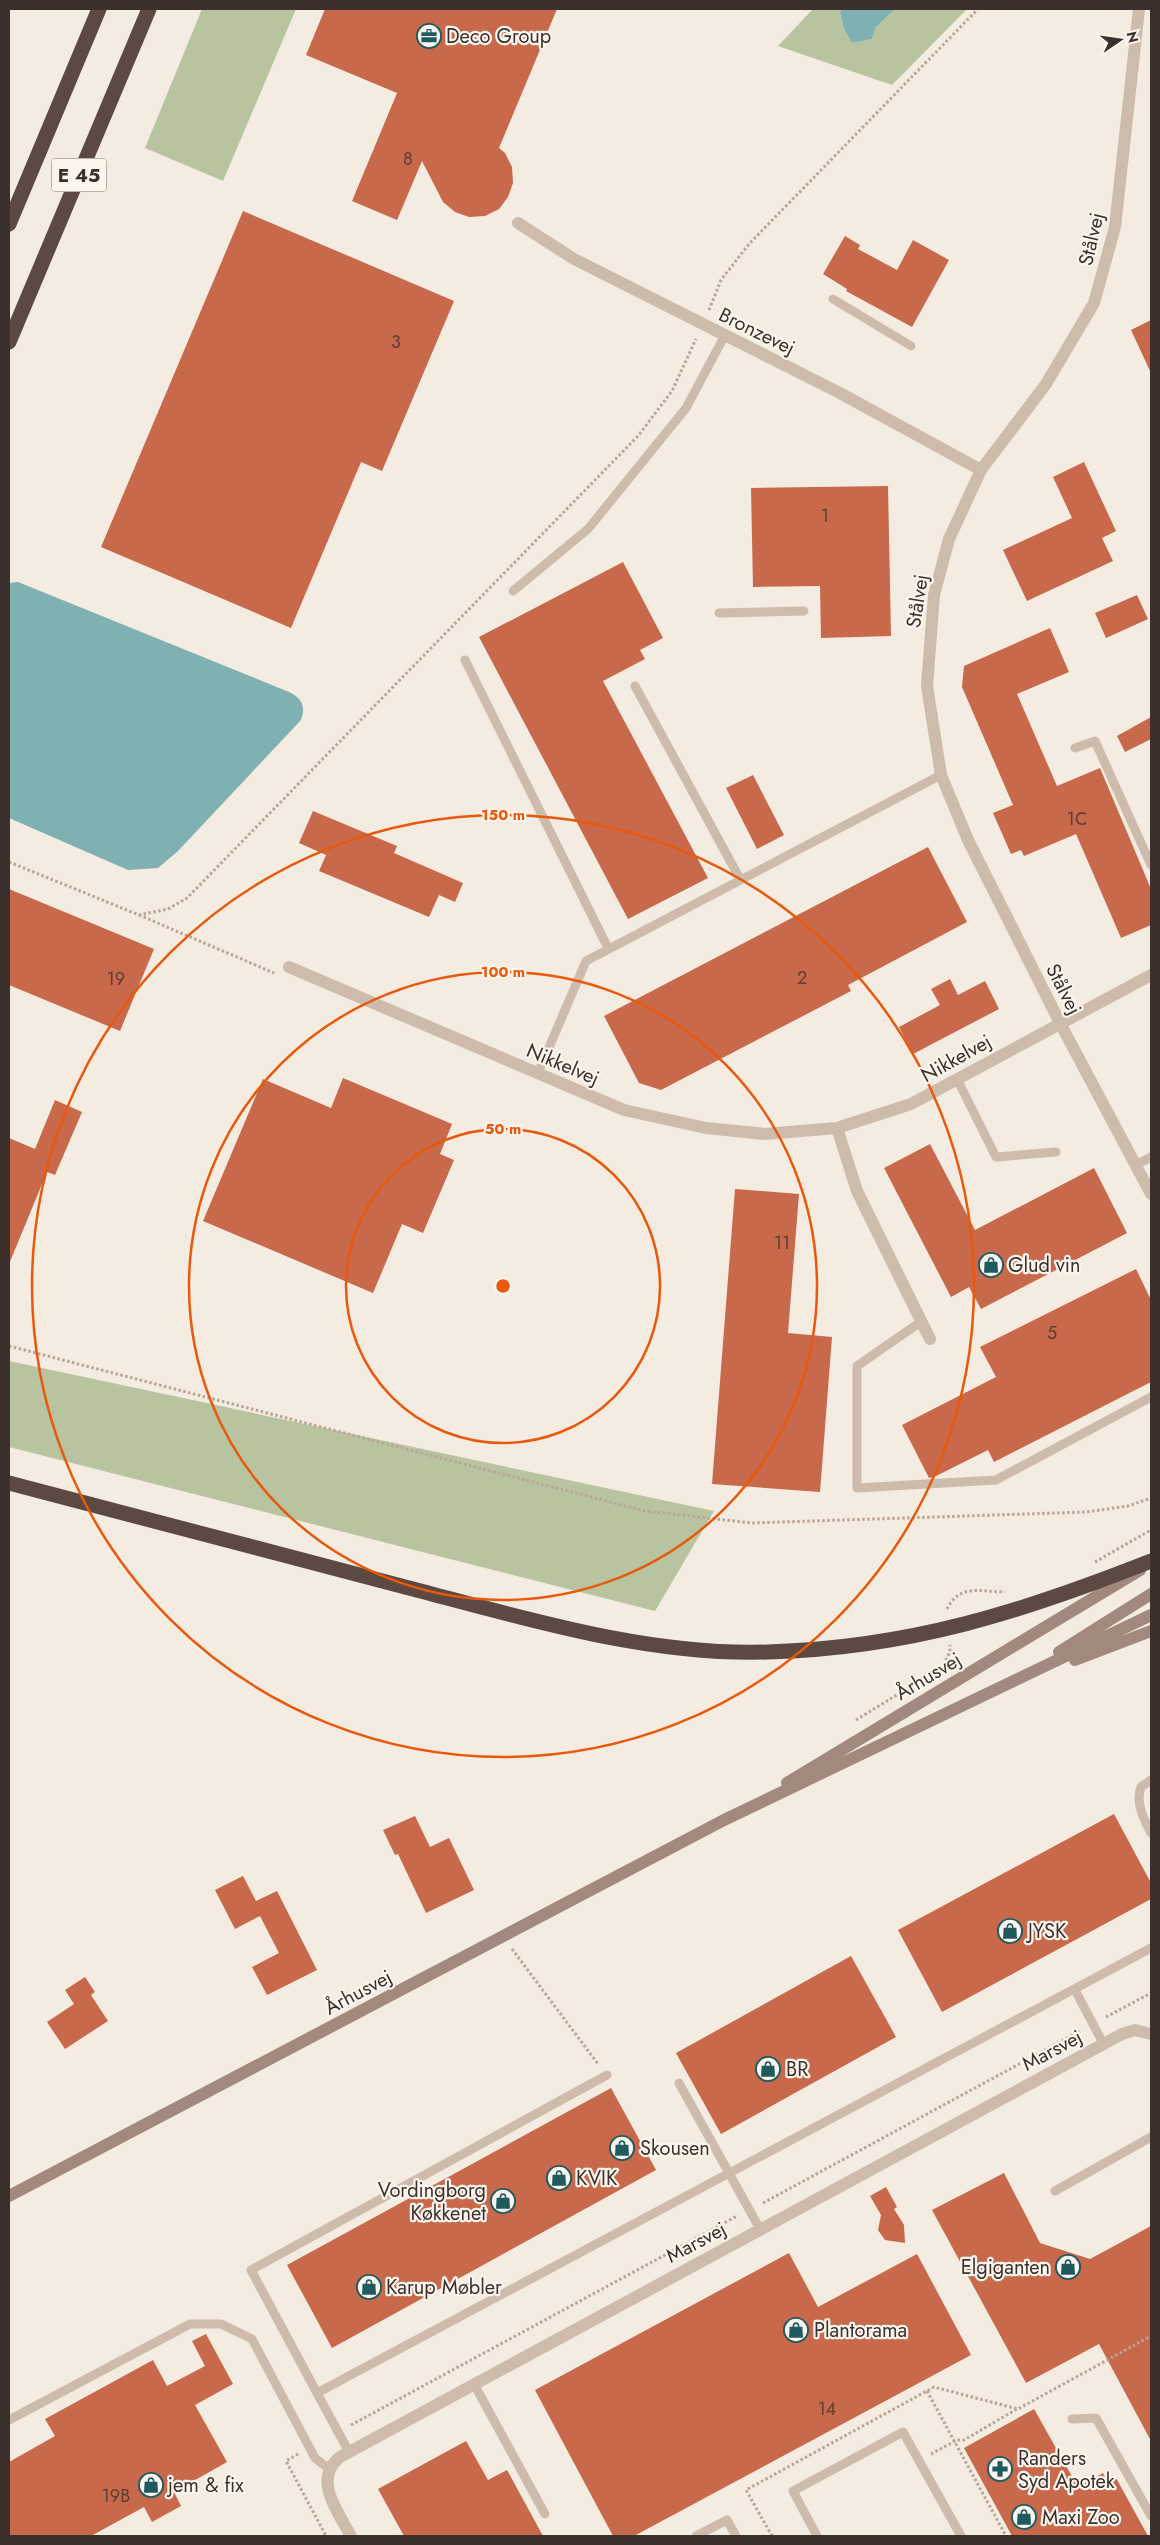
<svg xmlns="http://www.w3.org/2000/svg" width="1160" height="2545" font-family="Jost,sans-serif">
<rect width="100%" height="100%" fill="#f4ebe1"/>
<path fill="#b8c4a0" d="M202,9h94l-73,172 -78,-33z
M813,9h29l-2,5 4,15 8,14 20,-4 4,-12 19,-18h72l-75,76 -114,-39z
M9,1361l705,150 -59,100 -646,-164z"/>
<path fill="#7fb0b2" d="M842,9h53l-19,18 -4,12 -20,4 -8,-14 -4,-16z
M18,582l271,110c13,6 17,15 12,28l-123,131 -20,17 -30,2 -119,-52v-235z"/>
<path fill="#c8694b" d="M325,9h232l-58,139 6,5 7,14 1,16 -5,14 -9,12 -14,7 -16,1 -14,-5 -12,-10 -21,-41 -25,59 -45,-19 45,-108 -91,-38z
M243,211l211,90 -72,170 -21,-9 -70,166 -190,-81z
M845,236l15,9 -2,4 39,21 16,-30 36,20 -37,67 -66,-36 1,-2 -24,-15z
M1151,320v53l-20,-43z
M1084,462l32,69 -14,7 11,23 -86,40 -24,-51 69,-32 -19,-41z
M888,486l3,150 -70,2 -1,-52 -67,1 -2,-99z
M623,562l40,76 -23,12 5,9 -42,22 105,197 -80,41 -149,-282z
M1137,595l11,24 -42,19 -11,-25z
M1050,628l19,44 -52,22 40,92 43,-18 51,121v36l-30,13 -45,-104 -52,22 -3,-6 -10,4 -18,-41 20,-8 -51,-118 2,-21z
M1151,717v22l-26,13 -8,-16z
M753,775l31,60 -27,14 -31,-61z
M313,811l84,35 -3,7 69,30 -8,19 -16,-7 -10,22 -110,-46 7,-16 -27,-12z
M928,847l39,75 -119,63 3,6 -190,99 -22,-7 -35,-67z
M9,889l145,60 -34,82 -111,-46z
M950,979l8,16 27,-14 14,28 -86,45 -14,-27 41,-22 -9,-16z
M343,1078l109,46 -12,30 14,6 -31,73 -21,-9 -29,69 -170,-72 60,-142 68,29z
M55,1100l27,12 -27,63 -8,-3 -38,92v-126l26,11z
M930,1144l45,86 119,-62 33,65 -146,76 -12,-22 -18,10 -67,-129z
M735,1189l64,5 -11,139 44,4 -12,155 -108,-8z
M1136,1269l15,31v82l-157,80 -6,-12 -54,27 -5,1 -27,-53 94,-48 -16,-30z
M1114,1814l37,69v16l-209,113 -44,-82z
M415,1816l15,31 19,-9 25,52 -48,23 -28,-59 -3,1 -12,-25z
M243,1876l13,25 21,-10 40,79 -50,25 -15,-28 27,-14 -19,-37 -25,13 -20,-39z
M851,1956l45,81 -175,97 -45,-81z
M85,1977l10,15 -4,3 17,26 -43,28 -18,-27 27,-18 -9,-14z
M611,2088l45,82 -324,178 -45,-83z
M1004,2173l36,70 50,16 61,-33v215l-52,-97 -73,39 -94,-173z
M886,2187l11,20 -3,2 10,16 1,18 -20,-3 -7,-10 3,-15 -11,-19z
M789,2253l29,54 99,-53 54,101 -337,181h-21l-78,-146z
M206,2334l27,50 -38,21 32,57 -53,30 7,14 -29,16 -8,-15 -53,29h-82v-74l46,-26 -10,-17 108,-59 14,26 38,-20 -13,-25z
M1034,2409l44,78 25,-14 5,10 8,-5 32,58h-136l-48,-88z
M466,2441l22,39 19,-10 36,66h-139l-26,-47z"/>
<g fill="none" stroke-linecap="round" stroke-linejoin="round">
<path stroke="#b9a596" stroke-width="3" stroke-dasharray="2.5 2.5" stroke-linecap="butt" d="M709,310l12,-30 28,-36 229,-235
M9,862l130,53 29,-6 19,-11 451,-462 34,-45 24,-52
M139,915l135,58
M9,1346l636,165 107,12 334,-11 42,-6 23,-8
M1095,1562l56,-32
M947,1609c13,-26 34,-17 58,-17
M941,1669l9,-17v-7
M856,1720l65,-40
M512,1949l86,115
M1106,2017l45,-24
M763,2203l317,-172
M927,2391l79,145
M351,2425l386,-209
M298,2454l-12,7 40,75
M931,2454l26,-14h7l53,-31
M772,2536l-26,-46 188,-103 84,22 133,-73"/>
<path stroke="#cdbbac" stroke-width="9" d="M833,299l78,47
M513,591l75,-62 98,-121 39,-73
M719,613l85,-2
M465,660l143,288
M635,686l105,193
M1075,748l20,-7 56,124
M538,1073l48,-112 355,-186
M957,1079l39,78 60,-5
M1136,1165l15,-8
M922,1321l-65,45v122l139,-8 155,-83
M1151,1780l-10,7c-6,15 3,33 10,46
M1075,1990l28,53
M607,2075l-356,195 66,123 834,-445
M679,2083l81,146
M1055,2191l96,-54
M474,2384l71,130
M317,2393l32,59
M1072,2419l24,-1 55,98
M9,2420l181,-96h31l31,15 63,119 14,11
M696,2536l31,-16 9,16
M817,2536l-24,-45 110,-59 58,104"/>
<path stroke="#cdbbac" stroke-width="12" d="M1139,9l-24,218 -21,76 -48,81 -65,86 -32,69 -15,56 -7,91 14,89 27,65 92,183 91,171
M518,223l56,36 264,133 143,78
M289,967l335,143 82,18 59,6 72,-6 74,-24 240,-129
M837,1128l20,63 73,148
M351,2536c-13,-24 -39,-57 -11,-79l782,-423 13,-4 16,4"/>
<path stroke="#a18a7d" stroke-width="12" d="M1059,1652l92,-58
M1075,1660l76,-29
M787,1783l353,-213
M9,2196l715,-376 427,-205"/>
<path stroke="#5c4a42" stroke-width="15" d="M9,224l90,-215
M9,342l140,-333
M9,1483c133,35 266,70 400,105 116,30 238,68 359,64 141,-4 254,-40 383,-91"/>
</g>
<g fill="none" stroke="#e8590c" stroke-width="2.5">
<circle cx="503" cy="1286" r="157"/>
<circle cx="503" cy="1286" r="314"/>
<circle cx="503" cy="1286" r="471"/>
</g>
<defs>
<symbol id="office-ring" viewBox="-11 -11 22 22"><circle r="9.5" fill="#fbf5ee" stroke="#1f5a5e" stroke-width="1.5"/><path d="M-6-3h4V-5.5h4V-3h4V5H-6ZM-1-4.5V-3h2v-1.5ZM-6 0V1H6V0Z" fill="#1f5a5e"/></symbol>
<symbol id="shop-ring" viewBox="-11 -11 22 22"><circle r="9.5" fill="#fbf5ee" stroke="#1f5a5e" stroke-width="1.5"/><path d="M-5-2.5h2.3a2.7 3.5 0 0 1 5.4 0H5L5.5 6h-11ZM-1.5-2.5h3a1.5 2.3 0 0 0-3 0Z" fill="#1f5a5e"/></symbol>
<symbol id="pharmacy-ring" viewBox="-11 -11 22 22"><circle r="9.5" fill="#fbf5ee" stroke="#1f5a5e" stroke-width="1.5"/><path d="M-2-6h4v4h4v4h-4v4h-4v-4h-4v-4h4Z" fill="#1f5a5e"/></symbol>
</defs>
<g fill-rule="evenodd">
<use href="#office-ring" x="415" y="22" width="28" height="28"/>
<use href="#shop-ring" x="977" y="1251" width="28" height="28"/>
<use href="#shop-ring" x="996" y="1917" width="28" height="28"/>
<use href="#shop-ring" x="754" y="2055" width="28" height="28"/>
<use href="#shop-ring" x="608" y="2134" width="28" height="28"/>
<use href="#shop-ring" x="545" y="2164" width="28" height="28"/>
<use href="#shop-ring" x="489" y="2187" width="28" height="28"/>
<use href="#shop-ring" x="1054" y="2253" width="28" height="28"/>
<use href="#shop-ring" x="355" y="2273" width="28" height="28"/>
<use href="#shop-ring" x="782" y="2316" width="28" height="28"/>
<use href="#pharmacy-ring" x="986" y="2455" width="28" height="28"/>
<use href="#shop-ring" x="137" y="2471" width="28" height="28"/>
<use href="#shop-ring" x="1010" y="2503" width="28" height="28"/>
</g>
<g text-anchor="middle" stroke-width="4.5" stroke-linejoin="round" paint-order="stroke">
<g font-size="18" fill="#5e3e33">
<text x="408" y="165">8</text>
<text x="396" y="348">3</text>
<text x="825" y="522">1</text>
<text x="1077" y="825">1C</text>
<text x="802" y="984">2</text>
<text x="116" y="985">19</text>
<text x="782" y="1249">11</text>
<text x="1052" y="1339">5</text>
<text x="827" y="2415">14</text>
<text x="116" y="2502">19B</text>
</g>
<rect fill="#fbf5ee" stroke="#756b66" stroke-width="1" x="51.5" y="158.5" width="55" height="33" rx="4"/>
<g font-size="19" font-weight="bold" fill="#3b302b">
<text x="79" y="182">E 45</text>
</g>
<g font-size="20" fill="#3b302b" stroke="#fbf5ee" text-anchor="start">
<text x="446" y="43">Deco Group</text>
<text x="1008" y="1272">Glud vin</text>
<text x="1028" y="1938">JYSK</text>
<text x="786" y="2076">BR</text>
<text x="640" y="2155">Skousen</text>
<text x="576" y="2185">KVIK</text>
<text x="486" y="2197" text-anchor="end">Vordingborg<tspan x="486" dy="23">Køkkenet</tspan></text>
<text x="1050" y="2274" text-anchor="end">Elgiganten</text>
<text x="386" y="2294">Karup Møbler</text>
<text x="814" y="2337">Plantorama</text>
<text x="1018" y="2465">Randers<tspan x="1018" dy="23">Syd Apotek</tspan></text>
<text x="168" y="2492">jem &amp; fix</text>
<text x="1042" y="2524">Maxi Zoo</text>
</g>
<g font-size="20" fill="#3b302b" stroke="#fbf5ee">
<text transform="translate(1091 239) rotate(-77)" y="7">Stålvej</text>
<text transform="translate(757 331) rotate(26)" y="7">Bronzevej</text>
<text transform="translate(917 601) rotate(-81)" y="7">Stålvej</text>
<text transform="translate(1064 989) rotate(63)" y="7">Stålvej</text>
<text transform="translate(956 1058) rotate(-29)" y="7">Nikkelvej</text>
<text transform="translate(563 1064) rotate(23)" y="7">Nikkelvej</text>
<text transform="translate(928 1676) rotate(-31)" y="7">Århusvej</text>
<text transform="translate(358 1992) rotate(-28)" y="7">Århusvej</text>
<text transform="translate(1052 2050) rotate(-28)" y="7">Marsvej</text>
<text transform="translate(696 2242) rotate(-28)" y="7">Marsvej</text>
</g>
</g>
<circle cx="503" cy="1286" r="8" fill="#e8590c" stroke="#fbf5ee" stroke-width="2.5"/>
<g font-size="15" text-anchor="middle" font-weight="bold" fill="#e8590c" stroke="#fbf5ee" stroke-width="4.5" stroke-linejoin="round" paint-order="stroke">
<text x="503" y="820">150 m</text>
<text x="503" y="977">100 m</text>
<text x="503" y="1134">50 m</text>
</g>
<rect width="1160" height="2545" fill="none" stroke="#3b302b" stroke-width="20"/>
<g transform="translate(1120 40) rotate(77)" stroke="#fbf5ee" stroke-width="4" paint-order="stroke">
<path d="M0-4L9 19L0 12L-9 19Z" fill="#3b302b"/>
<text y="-8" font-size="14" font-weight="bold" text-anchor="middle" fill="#3b302b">N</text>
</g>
</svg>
